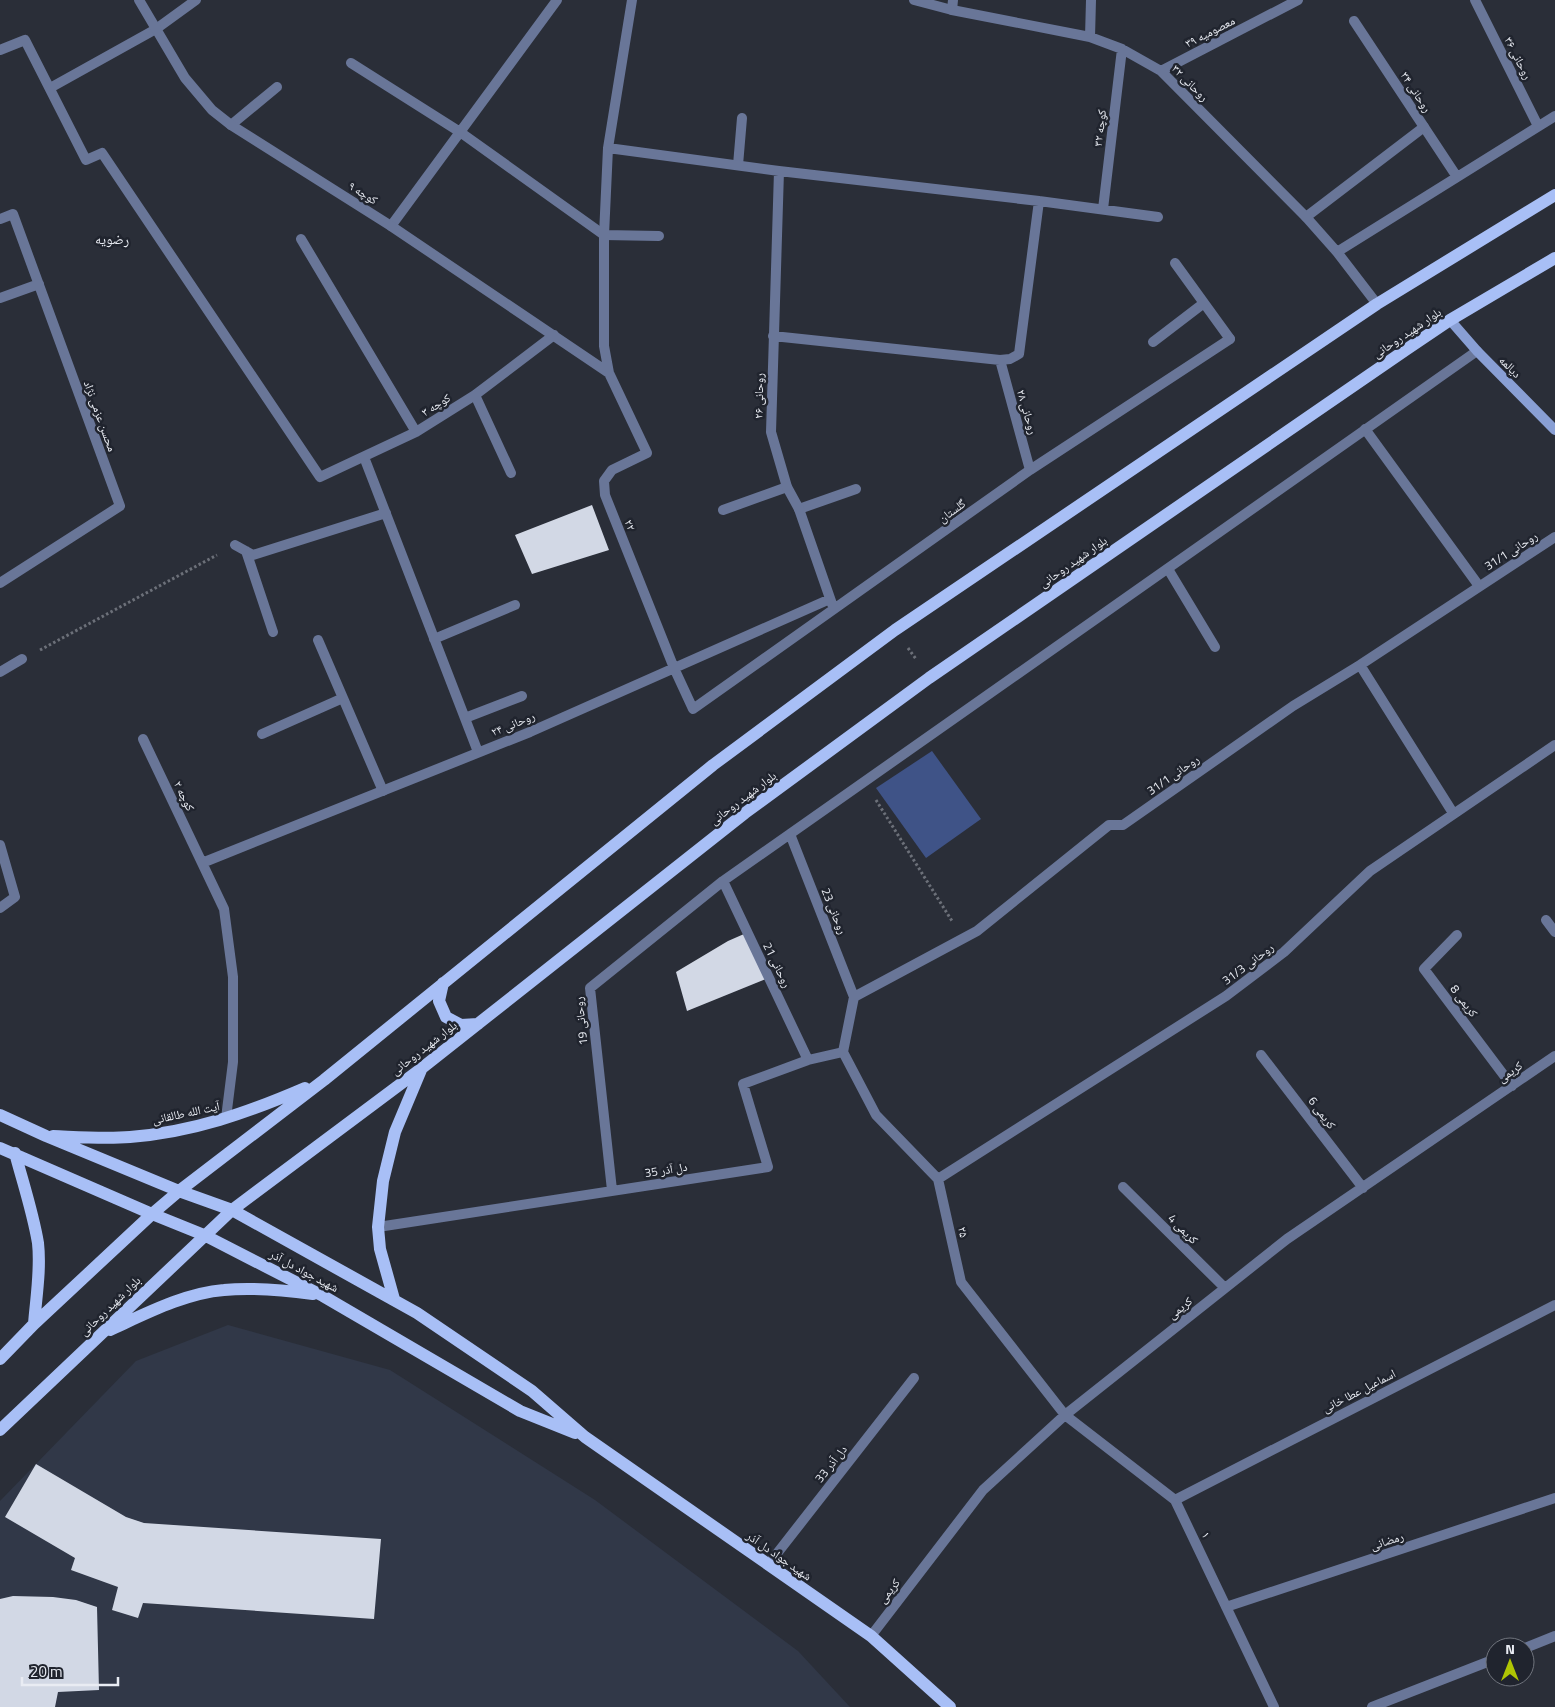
<svg xmlns="http://www.w3.org/2000/svg" width="1555" height="1707" font-family="'Titillium Web','Noto Naskh Arabic',sans-serif">
<rect width="100%" height="100%" fill="#2a2e38"/>
<path fill="#313848" d="M228,1325l162,45 205,130 203,151 52,56h-850v-206l136,-140z"/>
<path fill="#3f5387" d="M932,751l49,68 -55,39 -50,-70z"/>
<path fill="#d2d8e5" d="M592,505l17,45 -77,24 -17,-39z
M744,934l22,45 -79,32 -11,-39 52,-31z
M36,1464l90,53 18,6 237,16 -7,80 -231,-16 -5,15 -26,-8 6,-23 -47,-17 4,-12 -70,-41z
M13,1596l40,1 23,3 21,7 2,83 -41,2 -3,15h-55v-108z"/>
<g fill="none" stroke-linecap="round" stroke-linejoin="round">
<path stroke="#6c7079" stroke-width="3" stroke-dasharray="2.5 2.5" stroke-linecap="butt" d="M908,648l8,11
M40,650l177,-95
M876,800l76,121"/>
<path stroke="#697698" stroke-width="10" d="M952,10l1,-10
M0,50l25,-10 61,120 16,-7 218,324 96,-45 59,-37 79,-60
M351,63l109,69 144,103 55,1
M50,88l106,-59 40,-29
M231,125l46,-38
M738,165l4,-47
M1306,217l118,-90
M0,219l13,-5 107,292 -120,77
M391,226l166,-226
M301,239l115,193
M1175,263l55,76
M0,298l39,-14
M1153,342l51,-39
M475,395l36,78
M1365,429l114,157
M364,457l114,295
M799,509l57,-20
M723,510l64,-23
M235,545l18,10 133,-42
M246,551l27,81
M1168,569l47,78
M434,639l81,-34
M318,640l65,151
M0,672l22,-13
M465,718l57,-22
M262,734l81,-36
M0,845l15,52 -15,11
M1525,1648l30,-12
M1372,1707l123,-48"/>
<path stroke="#697698" stroke-width="10" d="M139,0l46,78 27,32 19,15 160,101 218,147
M632,0l-24,148 -4,87v111l5,27 38,80 -35,17 -8,11 1,14 69,173 19,41 337,-239 200,-131
M914,0l38,10 138,27 32,12 39,22 145,146 31,35 40,52
M1475,0l63,126
M1354,21l103,156
M1090,37l1,-37
M1161,71l137,-71
M608,148l171,23 260,30 119,16
M779,171l-8,261 16,55 12,22 33,95
M1103,209l19,-160
M1337,252l218,-136
M773,336l227,24 10,-1 9,-5 20,-153
M1000,360l30,110
M1360,665l93,148
M143,739l81,170 9,68v85l-7,56
M790,834l64,163
M202,863l328,-131 300,-133
M723,881l85,179
M1546,920l9,12
M1457,935l-33,34 88,117
M843,1052l11,-55 123,-66 132,-106h14l170,-119 67,-41 195,-128
M843,1052l33,63 62,64 23,103 104,133 110,85 99,207
M1261,1055l102,133
M938,1179l288,-183 58,-44 86,-81 185,-126
M1123,1187l102,101
M612,1190l-22,-202 133,-107 754,-530
M378,1227l390,-60 -25,-83 65,-24 35,-8
M1175,1500l380,-195
M768,1565l146,-187
M1226,1607l329,-109
M871,1636l112,-146 82,-75 222,-176 268,-183"/>
<path stroke="#899fd4" stroke-width="10" d="M1450,320l27,31 78,79"/>
<path stroke="#a8bff6" stroke-width="12" d="M443,983l-4,18 7,16 15,8 17,-1
M0,1115l46,21 133,55 53,19 185,103 115,78 53,46 286,199 79,71
M53,1136c25,1 51,3 77,1 63,-5 117,-24 175,-49
M0,1148l152,66 52,21 119,61 197,115 55,22
M15,1153c8,30 18,60 23,90 3,27 -2,55 -4,81
M394,1299l-14,-50 -2,-22 5,-46 12,-49 26,-62
M110,1330c35,-16 75,-37 114,-40 30,-3 59,0 89,4
M0,1359l34,-35 118,-110 27,-23 145,-111 389,-315 182,-135 482,-326 178,-109
M0,1430l232,-220 190,-142 323,-255 184,-135 478,-329 43,-29 105,-62"/>
</g>
<g text-anchor="middle" stroke-width="5" stroke-linejoin="round" paint-order="stroke">
<g font-size="12" fill="#e9ecf3" stroke="#20242e">
<text transform="translate(1210 32) rotate(-27)" y="4">معصومیه ۳۹</text>
<text transform="translate(1518 58) rotate(63)" y="4">روحانی ۳۶</text>
<text transform="translate(1190 83) rotate(45)" y="4">روحانی ۳۲</text>
<text transform="translate(1416 92) rotate(57)" y="4">روحانی ۳۴</text>
<text transform="translate(1100 128) rotate(-83)" y="4">کوچه ۳۲</text>
<text transform="translate(363 193) rotate(32)" y="4">کوچه ۹</text>
<text transform="translate(1407 333) rotate(-34)" y="4">بلوار شهید روحانی</text>
<text transform="translate(1510 367) rotate(45)" y="4">دیالمه</text>
<text transform="translate(759 396) rotate(-89)" y="4">روحانی ۲۶</text>
<text transform="translate(436 405) rotate(-32)" y="4">کوچه ۳</text>
<text transform="translate(1027 412) rotate(74)" y="4">روحانی ۲۸</text>
<text transform="translate(100 416) rotate(70)" y="4">محسن عزمی نژاد</text>
<text transform="translate(952 511) rotate(-36)" y="4">گلستان</text>
<text transform="translate(630 525) rotate(68)" y="4">۲۲</text>
<text transform="translate(1511 551) rotate(-33)" y="4">روحانی 31/1</text>
<text transform="translate(1073 562) rotate(-35)" y="4">بلوار شهید روحانی</text>
<text transform="translate(513 724) rotate(-22)" y="4">روحانی ۲۴</text>
<text transform="translate(1173 775) rotate(-35)" y="4">روحانی 31/1</text>
<text transform="translate(184 796) rotate(64)" y="4">کوچه ۲</text>
<text transform="translate(743 798) rotate(-37)" y="4">بلوار شهید روحانی</text>
<text transform="translate(834 911) rotate(68)" y="4">روحانی 23</text>
<text transform="translate(1248 964) rotate(-37)" y="4">روحانی 31/3</text>
<text transform="translate(777 965) rotate(64)" y="4">روحانی 21</text>
<text transform="translate(1464 1001) rotate(53)" y="4">کریمی 8</text>
<text transform="translate(581 1021) rotate(-96)" y="4">روحانی 19</text>
<text transform="translate(424 1048) rotate(-38)" y="4">بلوار شهید روحانی</text>
<text transform="translate(1510 1072) rotate(-35)" y="4">کریمی</text>
<text transform="translate(186 1113) rotate(-12)" y="4">آیت الله طالقانی</text>
<text transform="translate(1322 1113) rotate(53)" y="4">کریمی 6</text>
<text transform="translate(666 1170) rotate(-9)" y="4">دل آذر 35</text>
<text transform="translate(1183 1229) rotate(45)" y="4">کریمی 4</text>
<text transform="translate(963 1232) rotate(77)" y="4">۲۵</text>
<text transform="translate(304 1271) rotate(28)" y="4">شهید جواد دل آذر</text>
<text transform="translate(110 1306) rotate(-44)" y="4">بلوار شهید روحانی</text>
<text transform="translate(1180 1308) rotate(-38)" y="4">کریمی</text>
<text transform="translate(1359 1391) rotate(-27)" y="4">اسماعیل عطا خانی</text>
<text transform="translate(831 1464) rotate(-52)" y="4">دل آذر 33</text>
<text transform="translate(1206 1535) rotate(64)" y="4">۱</text>
<text transform="translate(1387 1541) rotate(-18)" y="4">رمضانی</text>
<text transform="translate(779 1556) rotate(35)" y="4">شهید جواد دل آذر</text>
<text transform="translate(889 1591) rotate(-52)" y="4">کریمی</text>
</g>
<g font-size="14" fill="#e9ecf3" stroke="#20242e">
<text x="112" y="244">رضویه</text>
</g>
</g>
<g transform="translate(1510 1662)"><circle r="24" fill="#20242e" stroke="#70747d"/>
<path d="M0-4L9 19L0 12L-9 19Z" fill="#afc504"/>
<text y="-8" font-size="14" font-weight="bold" text-anchor="middle" fill="#e9ecf3">N</text>
</g>
<path d="M22 1677v8h96v-8" fill="none" stroke="#e9ecf3" stroke-width="2.5"/>
<text x="30" y="1677" font-size="15" fill="#e9ecf3" stroke="#20242e" stroke-width="4" paint-order="stroke">20 m</text>
</svg>
